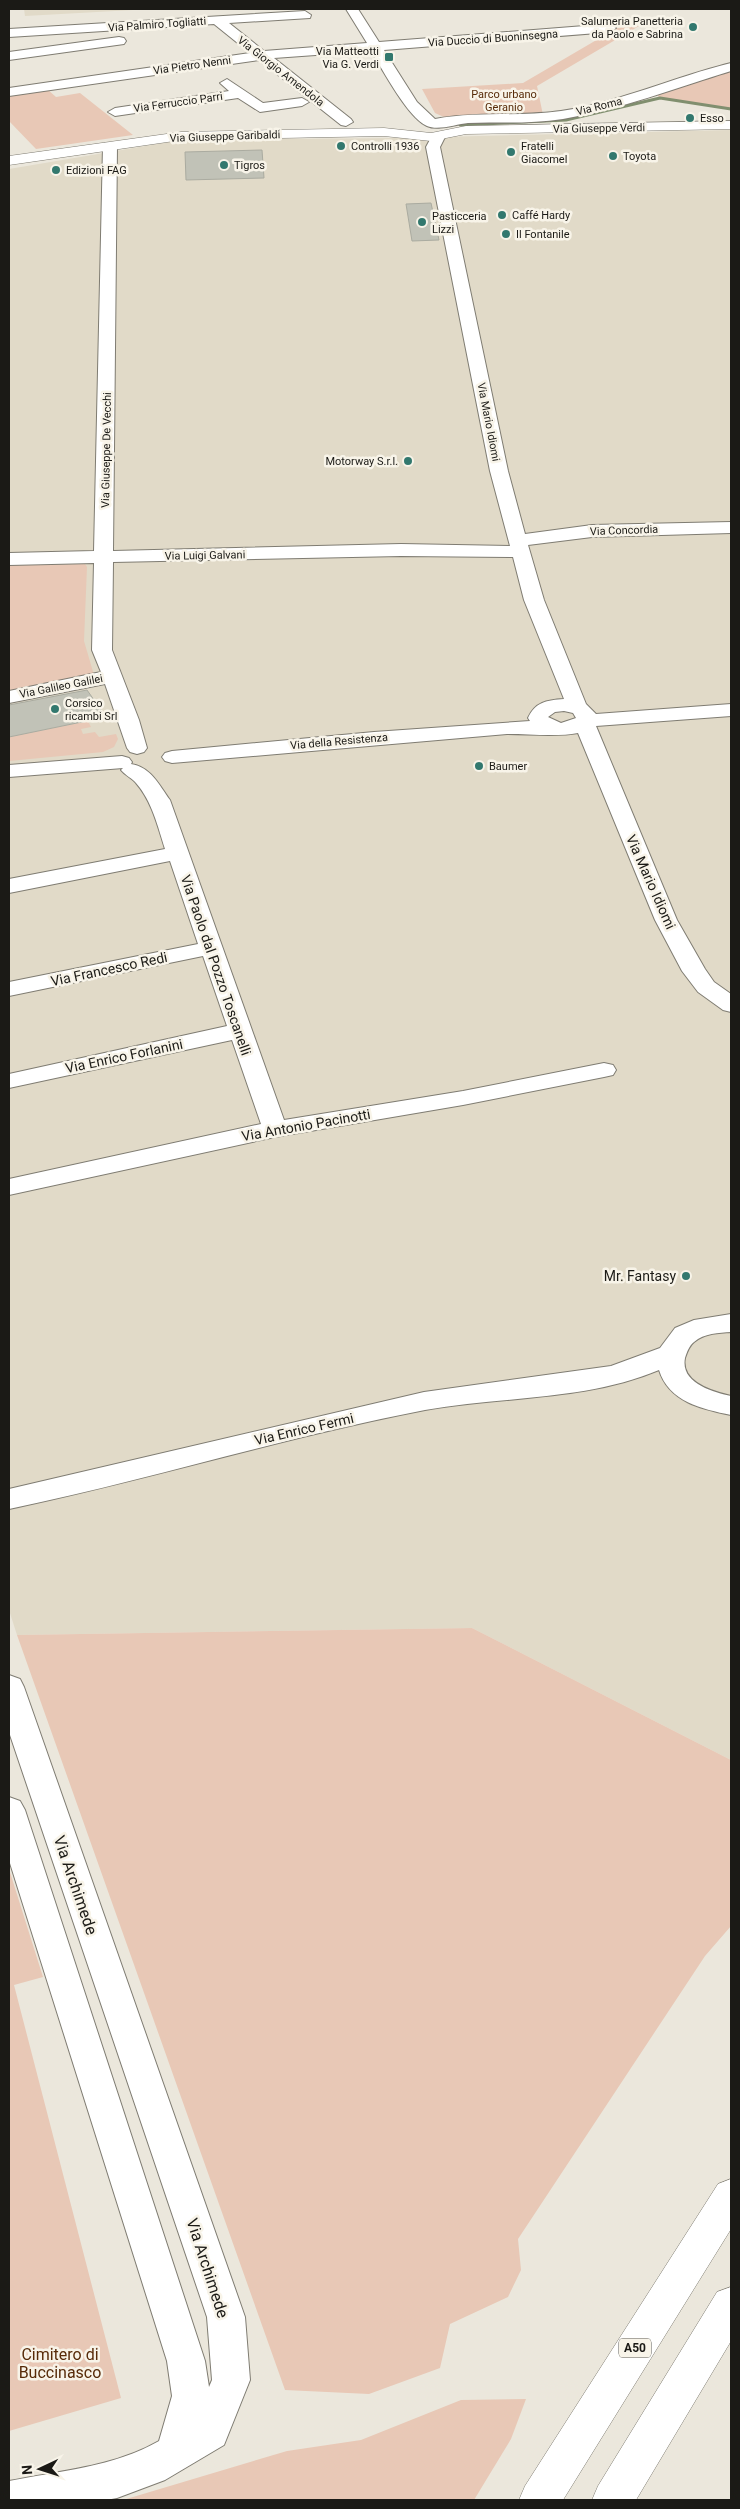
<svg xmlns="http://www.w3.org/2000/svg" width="740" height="2509" font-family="Roboto,sans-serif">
<rect width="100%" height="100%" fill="#ebe7dc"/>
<path fill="#e1dac8" d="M24,9h127l-126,7z
M731,130v1630l-259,-132 -455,7 -8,-25v-1441l172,-29 217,-2z"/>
<path fill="#e8c8b6" d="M639,26l-102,60 6,29 -97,3 -11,-5 -13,-24 101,-6 94,-55z
M731,70v39l-71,-11 -4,-4z
M47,89l9,8 24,-4 53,42 -97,14 -27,-28v-26z
M85,564l2,3 -3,74 10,34 -85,18v-128z
M88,721l3,6 -10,2 2,5 12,-2 4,5 17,-3 2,5 -4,8 -11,5 -94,9v-24z
M472,1628l259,132v166l-26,30 -187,283 3,31 -13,27 -58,27 -10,44 -71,26 -84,-4 -268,-755z
M9,1869l34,108 -29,8 107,413 -112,33z
M526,2399l-15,40 -37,61h-351l164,-49 74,-11 100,-40z"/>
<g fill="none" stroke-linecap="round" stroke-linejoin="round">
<path stroke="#818f6f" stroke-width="3" d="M460,125l106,-5 94,-22 71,11"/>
</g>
<path fill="#c1c2b7" stroke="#aaaba0" d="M262,150l2,28 -78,2 -1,-28z
M431,203l8,37 -27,1 -6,-37z
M87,690l19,27 -97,20v-32z"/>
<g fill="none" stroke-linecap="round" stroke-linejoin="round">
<defs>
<path id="minor" d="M346,9h12l21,33 231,-18 6,4 -6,4 -226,18 33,52 18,17c42,-8 84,-2 126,-8 59,-9 113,-34 170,-48v8c-55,17 -110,38 -168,48 -31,5 -63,3 -95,4 -11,1 -30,8 -41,3 -19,-8 -44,-56 -56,-75l-97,7 77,61 2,3 -7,4 -5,-1 -82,-65 -250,36v-8l241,-35 -36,-29 -205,13v-8l296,-18 6,4 -1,3 -81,5 35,28 103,-8z
M119,37l5,1 2,3 -2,3 -115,16v-8z
M227,79l36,24 39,-5 7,4 -7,4 -42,6 -22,-14 -123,18 -7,-4 7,-4 114,-17 -9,-8z
M438,133l7,4 -5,10 68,324 17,63 67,-9 139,-3v11l-139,4 -64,8 16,55 42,104 10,10 135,-10v12l-135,10 81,194 28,49 9,13 17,12v18l-8,-2 -25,-18 -16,-21 -27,-51 -77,-187c-19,4 -50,1 -71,1l-335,29 -7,-2 -3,-4 3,-4 7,-2 202,-19 156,-11 -2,-3c7,-16 19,-18 36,-19l-40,-99 -11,-43 -112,-1 -288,6 -1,88 27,70 8,28 -3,4 -7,2 -7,-2 -3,-4 -22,-64 -96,19v-12l92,-19 -9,-22 2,-87 -85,2v-12l85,-2 9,-405 2,-3h10l2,3 -4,405 288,-7 109,2 -20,-75 -64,-324 7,-13zM564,711l9,2 3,5 -15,5 -13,-6 7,-5z
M122,756l7,2 3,4 -1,2c20,3 28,21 39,36l114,320 179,-29 141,-28 9,2 3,5 -3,5 -9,2 -141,28 -188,32 -266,58v-16l252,-55 -29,-84 -223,48v-14l218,-48 -24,-70 -194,40v-14l189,-38 -28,-83 -161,32v-14l156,-30c-7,-22 -13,-48 -29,-66 -4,-5 -10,-7 -15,-13l2,-2 -114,9v-12z
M731,1314v18c-12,1 -27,1 -37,10 -5,4 -7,10 -9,16 -5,25 28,34 46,38v19c-29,-6 -62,-13 -72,-45 -73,31 -157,26 -234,40 -140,27 -277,70 -416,99v-20l415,-97 187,-26 49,-18 15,-20 19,-8z
M9,1675l11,4 4,8 221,630 5,63 -26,65 -59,35 -48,18 -11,2h-97v-19c50,-10 105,-14 150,-40l13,-45 -5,-35 -158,-501v-63l11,4 5,9 180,551 4,26 3,-7 -5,-63 -198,-585z"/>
<path id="major" d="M731,121v8l-265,5 -35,7 -47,-5 -203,4 -172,25v-9l172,-24 203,-4 47,5 35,-7z"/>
<path id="highway" d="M731,2179v50l-168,271h-44l6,-14 193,-302z
M731,2287v54l-95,159h-44l6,-14 119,-194z"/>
</defs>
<use href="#minor" stroke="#7f7c72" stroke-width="2"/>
<use href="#major" stroke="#7f7c72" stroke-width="1"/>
<use href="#highway" stroke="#7f7c72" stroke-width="1"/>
<use href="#minor" fill="#fff" fill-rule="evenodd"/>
<use href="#major" fill="#fff" fill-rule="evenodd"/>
<use href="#highway" fill="#fff" fill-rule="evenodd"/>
</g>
<g fill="#32786e" stroke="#f8f4e9" stroke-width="2">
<circle cx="693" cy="27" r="5"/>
<rect x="384" y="52" width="10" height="10" rx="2.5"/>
<circle cx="690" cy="118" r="5"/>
<circle cx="341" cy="146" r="5"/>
<circle cx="511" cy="152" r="5"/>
<circle cx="613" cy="156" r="5"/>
<circle cx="224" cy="165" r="5"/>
<circle cx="56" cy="170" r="5"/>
<circle cx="502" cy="215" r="5"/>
<circle cx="422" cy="222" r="5"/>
<circle cx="506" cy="234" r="5"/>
<circle cx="408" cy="461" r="5"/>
<circle cx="55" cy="709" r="5"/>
<circle cx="479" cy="766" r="5"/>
<circle cx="686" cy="1276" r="5"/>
</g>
<g text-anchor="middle" stroke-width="5" stroke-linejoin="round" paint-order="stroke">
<g font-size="11" fill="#1b1a16" stroke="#f8f4e9" text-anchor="start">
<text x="683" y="25" text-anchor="end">Salumeria Panetteria<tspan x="683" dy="13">da Paolo e Sabrina</tspan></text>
<text x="379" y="55" text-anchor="end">Via Matteotti<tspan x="379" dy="13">Via G. Verdi</tspan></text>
<text x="700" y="122">Esso</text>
<text x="351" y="150">Controlli 1936</text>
<text x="521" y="150">Fratelli<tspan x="521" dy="13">Giacomel</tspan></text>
<text x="623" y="160">Toyota</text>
<text x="234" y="169">Tigros</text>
<text x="66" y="174">Edizioni FAG</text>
<text x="512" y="219">Caffé Hardy</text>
<text x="432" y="220">Pasticceria<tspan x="432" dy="13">Lizzi</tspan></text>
<text x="516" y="238">Il Fontanile</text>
<text x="398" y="465" text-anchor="end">Motorway S.r.l.</text>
<text x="65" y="707">Corsico<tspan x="65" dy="13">ricambi Srl</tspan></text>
<text x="489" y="770">Baumer</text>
</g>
<g font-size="11" fill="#1b1a16" stroke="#f8f4e9">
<text transform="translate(157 24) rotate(-4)" y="4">Via Palmiro Togliatti</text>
<text transform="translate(493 38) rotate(-4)" y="4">Via Duccio di Buoninsegna</text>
<text transform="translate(192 65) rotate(-8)" y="4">Via Pietro Nenni</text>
<text transform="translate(281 71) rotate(38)" y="4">Via Giorgio Amendola</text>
<text transform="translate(178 102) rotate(-8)" y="4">Via Ferruccio Parri</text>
<text transform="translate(599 106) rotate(-14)" y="4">Via Roma</text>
<text transform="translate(599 128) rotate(-1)" y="4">Via Giuseppe Verdi</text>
<text transform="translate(225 136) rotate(-2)" y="4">Via Giuseppe Garibaldi</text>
<text transform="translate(489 422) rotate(79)" y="4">Via Mario Idiomi</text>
<text transform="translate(106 450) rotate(-89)" y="4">Via Giuseppe De Vecchi</text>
<text transform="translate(624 530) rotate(-2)" y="4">Via Concordia</text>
<text transform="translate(205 555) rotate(-1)" y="4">Via Luigi Galvani</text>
<text transform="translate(61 686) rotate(-11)" y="4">Via Galileo Galilei</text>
<text transform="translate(339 741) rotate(-5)" y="4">Via della Resistenza</text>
</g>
<g font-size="11" fill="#572b09" stroke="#f8f4e9">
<text x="504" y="98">Parco urbano<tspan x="504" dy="13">Geranio</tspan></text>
</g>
<rect fill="#f8f4e9" stroke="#5d5b55" stroke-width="1" x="619" y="2338.5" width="32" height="19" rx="4"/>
<g font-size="12" font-weight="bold" fill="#1b1a16">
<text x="635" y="2352">A50</text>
</g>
<g font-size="14" fill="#1b1a16" stroke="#f8f4e9">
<text transform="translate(651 882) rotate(66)" y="5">Via Mario Idiomi</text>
<text transform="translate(216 965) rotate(71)" y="5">Via Paolo dal Pozzo Toscanelli</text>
<text transform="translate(109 969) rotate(-12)" y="5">Via Francesco Redi</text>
<text transform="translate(124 1056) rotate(-12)" y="5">Via Enrico Forlanini</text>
<text transform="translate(306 1125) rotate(-10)" y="5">Via Antonio Pacinotti</text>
<text transform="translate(304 1429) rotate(-13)" y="5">Via Enrico Fermi</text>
</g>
<g font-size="14" fill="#1b1a16" stroke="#f8f4e9" text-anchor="end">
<text x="676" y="1281">Mr. Fantasy</text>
</g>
<g font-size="16" fill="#1b1a16" stroke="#f8f4e9">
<text transform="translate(76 1885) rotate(71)" y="6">Via Archimede</text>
<text transform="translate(208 2268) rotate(72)" y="6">Via Archimede</text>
</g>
<g font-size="16" fill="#572b09" stroke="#f8f4e9">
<text x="60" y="2360">Cimitero di<tspan x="60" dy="18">Buccinasco</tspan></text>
</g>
</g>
<rect width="740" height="2509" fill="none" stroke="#1b1a16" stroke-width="20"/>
<g transform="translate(40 2469) rotate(266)" stroke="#f8f4e9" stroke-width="4" paint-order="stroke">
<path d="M0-4L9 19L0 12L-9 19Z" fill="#1b1a16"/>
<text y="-8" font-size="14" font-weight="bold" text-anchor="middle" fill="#1b1a16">N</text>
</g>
</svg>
